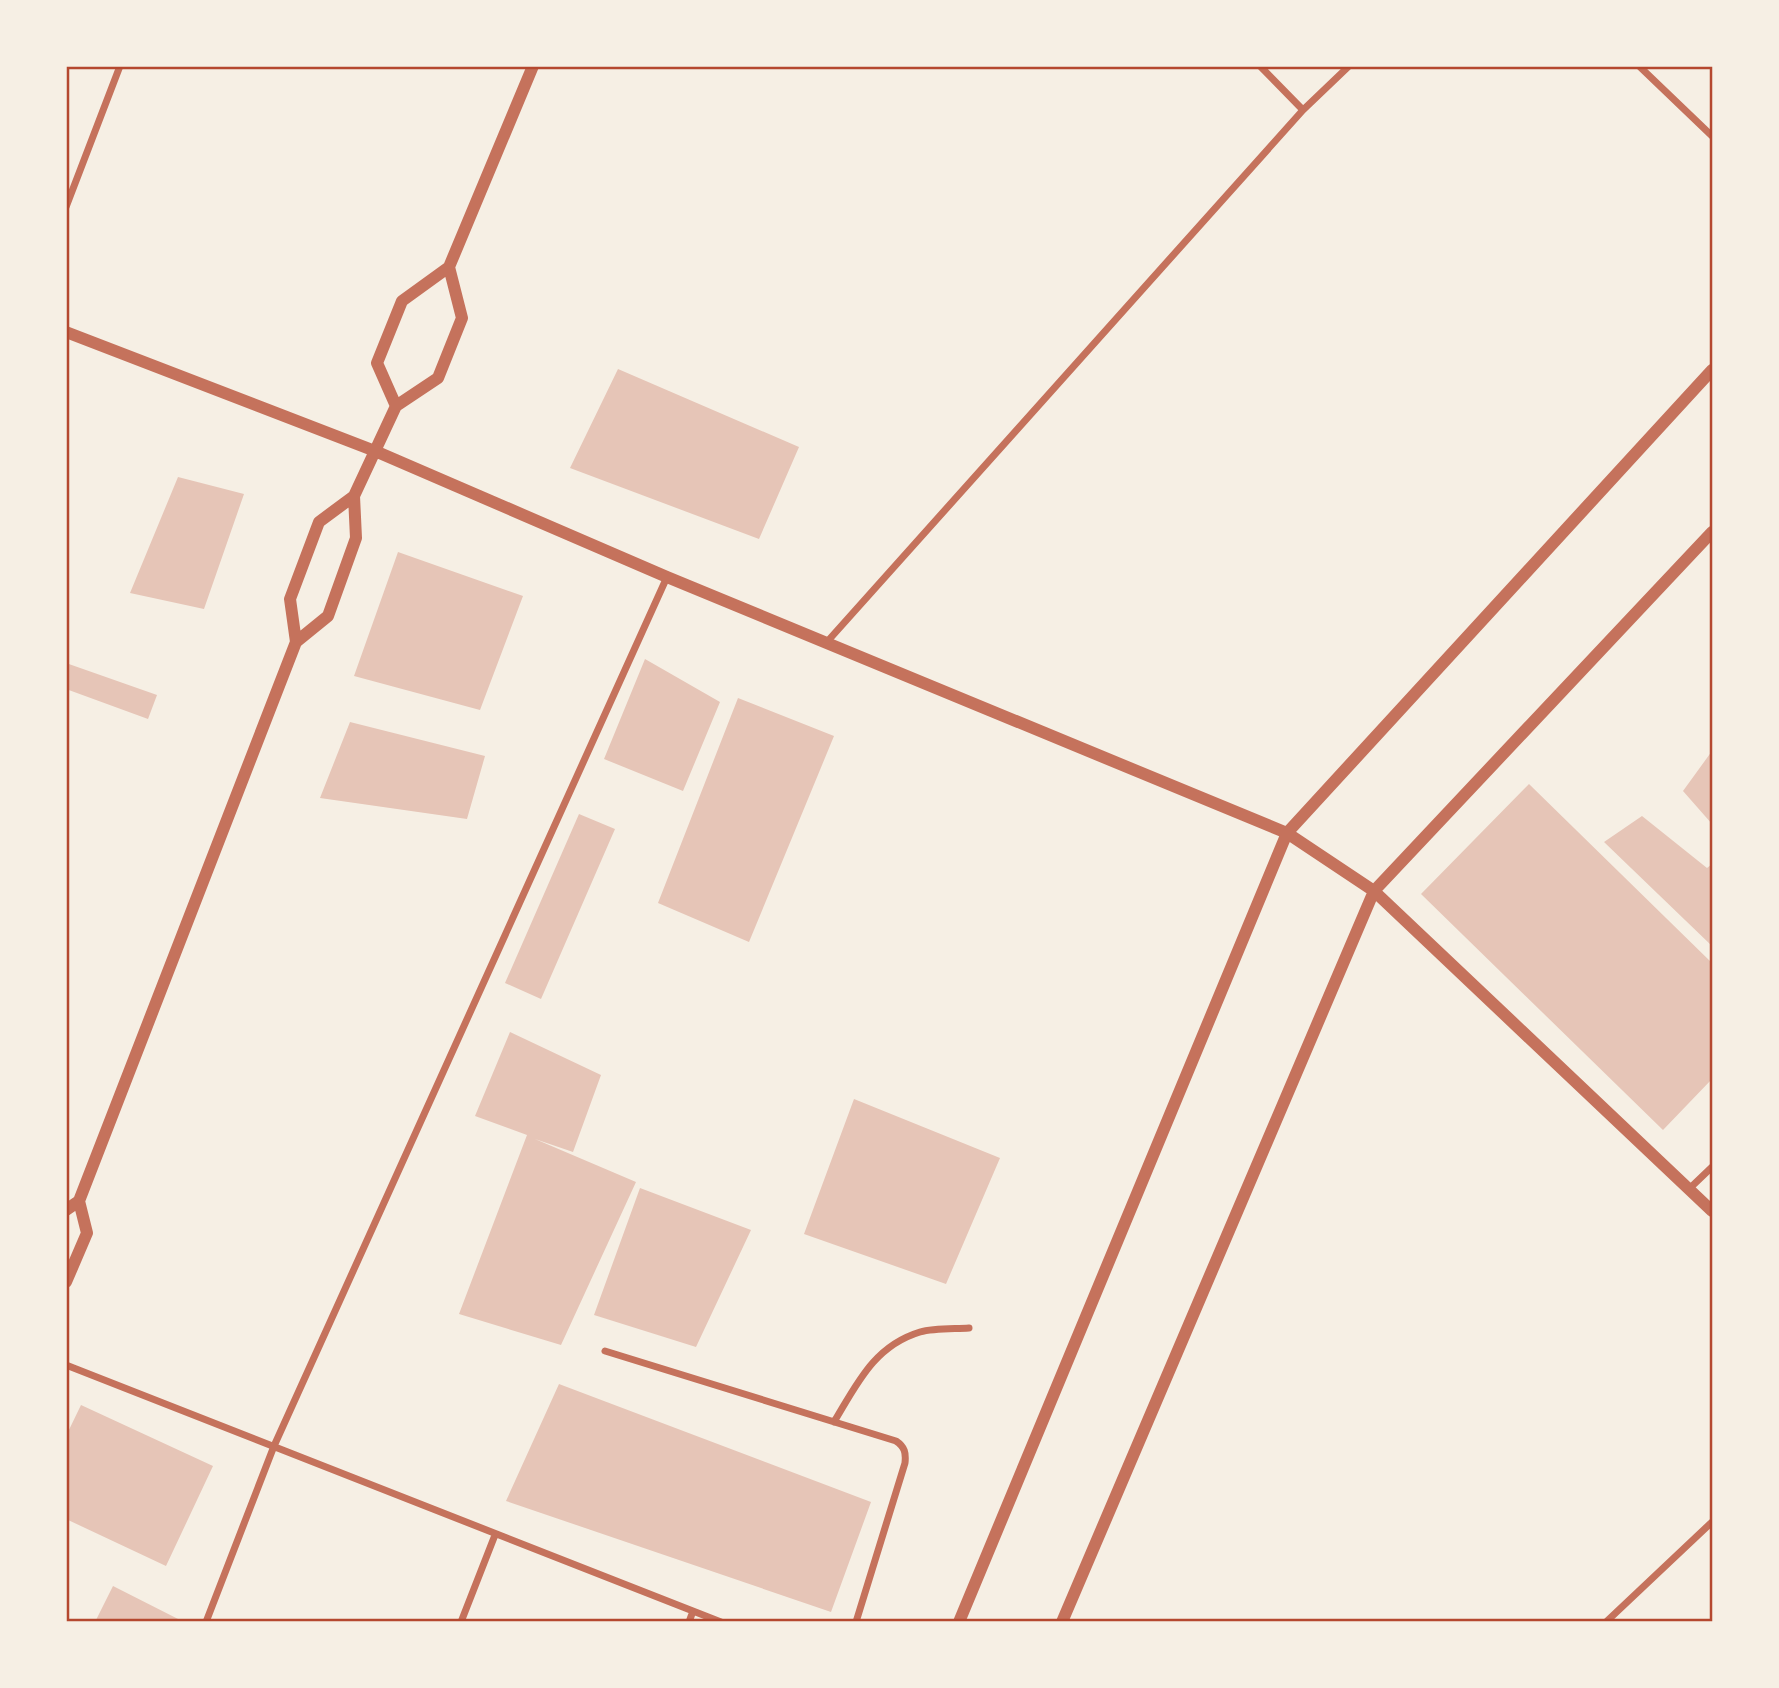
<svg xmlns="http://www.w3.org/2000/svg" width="1779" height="1688" font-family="'Fira Sans',sans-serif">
<rect width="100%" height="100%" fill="#f6efe4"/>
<path fill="#e6c5b7" d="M618,369l181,78 -40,92 -189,-71z
M178,477l66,17 -40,115 -74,-16z
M398,552l125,44 -43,114 -126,-34z
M645,659l75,43 -37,89 -79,-32z
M66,663l91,32 -9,24 -82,-30z
M738,698l96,38 -85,206 -91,-39z
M350,722l135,34 -18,63 -147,-21z
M1712,751v73l-29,-33z
M1529,784l183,179v116l-49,51 -242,-236z
M579,814l36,15 -74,170 -36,-16z
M1642,816l65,52 5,-4v82l-108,-104z
M510,1032l91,43 -28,77 -38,-13 101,43 -75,163 -102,-31 68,-179 -52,-19z
M854,1099l146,59 -54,126 -142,-50z
M640,1188l111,42 -55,117 -102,-32z
M559,1384l312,118 -40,110 -325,-111z
M81,1405l132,61 -47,100 -100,-47v-83z
M113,1586l71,36 -88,-2z"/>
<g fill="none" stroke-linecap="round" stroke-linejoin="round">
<path stroke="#c5725c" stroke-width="7" d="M1260,66l43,44
M1639,66l73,70
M66,207l54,-141
M826,643l477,-533 46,-44
M1689,1189l23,-22
M605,1351l291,90c9,6 10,12 9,22l-49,159
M66,1365l655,257
M834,1422c23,-38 40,-76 86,-90 14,-4 34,-3 49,-4
M206,1622l68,-176 393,-869
M461,1622l34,-87
M689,1622l4,-11
M1606,1622l106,-100"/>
<path stroke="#c5725c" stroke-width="12" d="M66,332l309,119 292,126 620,256 87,58 338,320
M396,406l-19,-43 25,-62 47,-34 84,-201
M396,406l42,-28 24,-60 -13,-51
M296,642l-6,-43 29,-77 35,-26
M66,1210l13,-9 217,-559 32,-26 28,-78 -2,-42 42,-90
M66,1282l21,-49 -8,-32
M959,1622l328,-789 425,-463
M1062,1622l312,-731 338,-359"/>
</g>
<rect width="1779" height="1688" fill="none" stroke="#f6efe4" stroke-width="136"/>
<rect x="68" y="68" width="1643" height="1552" fill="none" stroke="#b5482f" stroke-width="2.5"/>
</svg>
